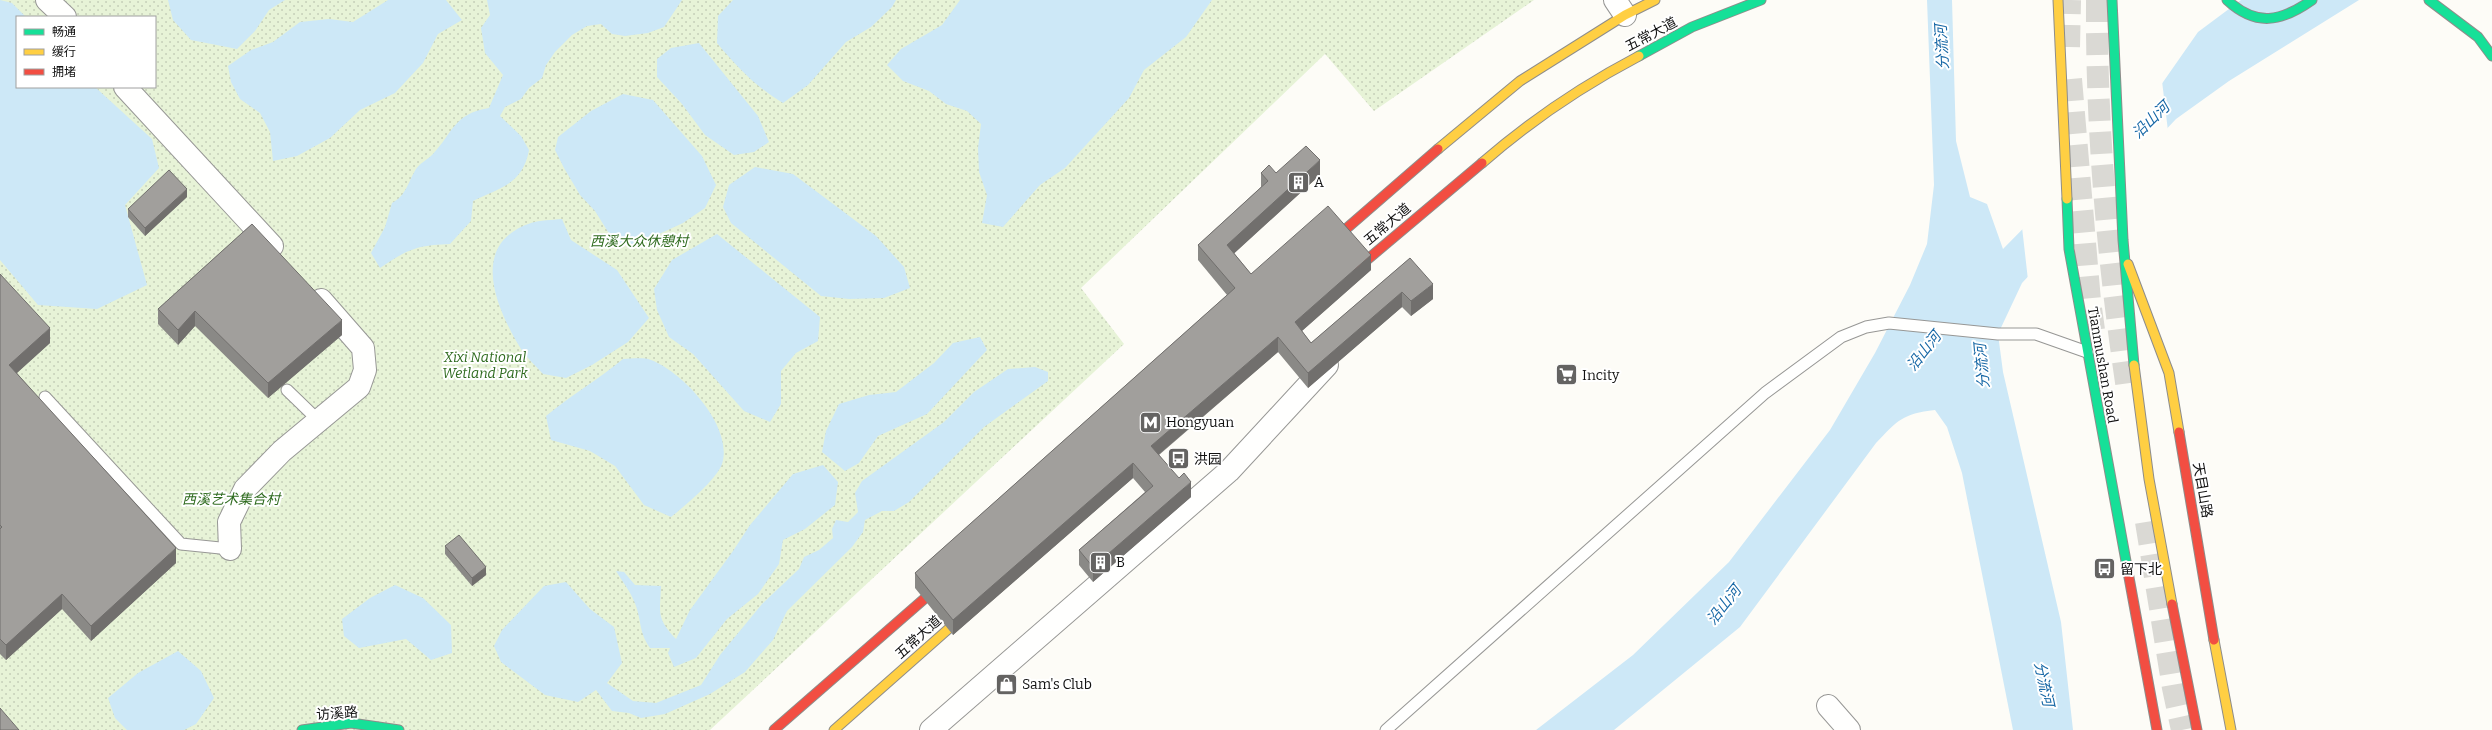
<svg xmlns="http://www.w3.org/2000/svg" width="2492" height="730" font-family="Bitter,'Noto Sans SC',serif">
<defs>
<pattern id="park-dots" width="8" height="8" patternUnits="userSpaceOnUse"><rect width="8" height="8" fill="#e7f3d7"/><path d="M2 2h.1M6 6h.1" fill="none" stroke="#c5cfb8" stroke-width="1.8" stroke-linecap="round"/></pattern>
</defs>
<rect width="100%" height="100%" fill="#fdfcf7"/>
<path fill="url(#park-dots)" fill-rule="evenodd" d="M0,0h1534l-160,111 -49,-57 -244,234 43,56 -414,386h-710zM17,17h138v70h-138z"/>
<path fill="#cde8f7" d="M0,0l12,3 14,14h-9v70h78l57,52 7,29 -34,37 22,80 -50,24 -59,-4 -38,-45z
M168,0h117l-16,10 -14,21 -18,18 -46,-9 -18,-20z
M388,0h58l16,20 -24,14 -15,29 -28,30 -35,17 -30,28 -33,18 -24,5 -3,-29 -10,-19 -20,-14 -9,-17 -3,-16 23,-16 22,-8 27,-20 29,-3 24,3z
M487,0h195l-18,27 -16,6 -23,3 -13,-2 -11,-10 -14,2 -15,9 -17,17 -9,13 -4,13 -13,10 -8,11 -16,8 -5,9 21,20 8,14c-6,34 -29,38 -56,51l-2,20 -21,23c-34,1 -43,6 -70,24l-9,-15 14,-26 7,-24c14,-7 16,-21 24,-34 4,-6 11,-9 16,-14 22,-23 21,-41 57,-47l14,-33 -18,-22 -4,-25 9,-13z
M733,0h163l-4,7 -21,20 -25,15 -38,43 -25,18c-27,-16 -46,-36 -66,-60l1,-27z
M960,0h252l-26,37 -42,33 -15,28 -64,70 -25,17 -37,42 -21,-4 5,-28 -8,-23 -1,-24 3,-24 -14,-13 -21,-7 -17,-13 -26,-10 -16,-16 14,-16 41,-24z
M1927,0h25l4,141 14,56 17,7 16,45 151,-154 44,-63 43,-32h118l-130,81 -53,38 -154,164 -24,51 5,38 58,250 12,108h-60l-51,-257 -15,-46 -12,-17c-33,4 -37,10 -59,33l-136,184 -126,103h-78l97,-75 96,-93 101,-132 45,-77 35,-68 17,-41 7,-59z
M699,43l59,73 11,26 -15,10 -20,3 -29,-20 -23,-31 -25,-27v-18l14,-11z
M623,94l30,6 49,56 14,29 -11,23 -22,15 -48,22 -20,-2 -20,-32 -15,-16 -16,-27 -9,-18 3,-13 33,-26z
M755,167l38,7 83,62 28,31 6,21 -26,10 -35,1 -28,-3 -90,-73 -8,-16 6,-22z
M562,219l9,21 46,30 32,48 -21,24 -36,23 -26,13 -23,-4c-7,-8 -16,-16 -22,-25 -25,-41 -53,-105 10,-126 9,-3 21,-3 31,-4z
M717,234l103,83 -2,24 -22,12 -15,18v33l-11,18 -26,-11 -51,-57 -24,-17 -12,-27 -3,-21 18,-29z
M980,337l7,13 -60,64 -49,22 -19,27 -14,8 -23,-19 4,-21 13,-27 30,-9 27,-3 38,-29 19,-20z
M623,359c8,0 20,-2 28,1 32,12 83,67 71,104 -5,15 -37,42 -51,53l-27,-12 -29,-39 -25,-15 -39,-11 -5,-24c25,-21 52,-36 77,-57z
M1035,367l13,5v9l-64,46 -75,75 -15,9h-12l-17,9 -2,12 -11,15 -65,64 -14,29 -28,32 -35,22 -45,20 -24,4 -12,-5 -17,-2 -16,-21 -18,12 -33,-7 -44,-33 -7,-16 8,-16 42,-44 22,-4 24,27 24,18 8,36 -15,20 26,18 23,2 45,-18 19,-30 42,-51 37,-35 5,-12 15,-7 14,-12 -1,-9 4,-9 12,2 10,-10 -3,-19 7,-12 82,-59 30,-30 34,-23z
M823,465l15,17 -3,23 -30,24 -22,11 -4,24 -21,30 -31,25 -31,39 -22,9 -6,-14 2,-5h-20c-12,-17 -8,-29 -16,-47 -4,-10 -12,-20 -18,-30l8,1 11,13 26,1c-1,27 -5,32 15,53l14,-29 43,-59 17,-26 43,-51z
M395,585l28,13 28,27 1,28 -21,7 -25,-21 -47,9 -15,-12 -2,-17 28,-21z
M178,651l23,20 13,27 -18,26 -12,6h-57l-12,-12 -7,-20 30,-25z"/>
<path fill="#fdfcf7" d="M2162,81l6,50 -140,149 -6,-53 131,-133z"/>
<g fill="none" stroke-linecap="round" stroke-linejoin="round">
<path stroke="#dad9d4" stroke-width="22" stroke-dasharray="22 11" stroke-linecap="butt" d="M2097,0c-1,130 11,261 30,389
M2069,47l1,-47
M2071,79l19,222 4,29
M2146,522l27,166 9,42"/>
<defs>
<path id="lane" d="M287,390l31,30
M45,397l136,147 49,5
M1386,730l379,-337 76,-56 25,-10 23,-4 109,11h38l51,18"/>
<path id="street" d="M47,0l18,17
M1615,0l10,15
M125,87l147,159
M230,549l-1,-27 16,-33 37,-38 77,-64 6,-17 -2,-22 -42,-48
M1828,706l21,24
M931,730l298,-259 98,-106"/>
<path id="fast" d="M2112,0l11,240 11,125
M2227,0c29,27 54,22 85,0
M2429,0l49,37 14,19
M1639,56l53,-29 69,-27
M2067,199l2,50 59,323
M302,730l49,-7 48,7"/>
<path id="slow" d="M2058,0l9,199
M1438,149l82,-68 105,-66 30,-15
M1482,163c48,-42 100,-77 157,-107
M2128,264l41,109 10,59
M2134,365l15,114 23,125
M2214,640l17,90
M834,730l137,-121"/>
<path id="jam" d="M1324,248l114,-99
M1349,275l133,-112
M2179,432l35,208
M2128,572l29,158
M2172,604l25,126
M774,730l173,-151"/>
</defs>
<use href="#lane" stroke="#979795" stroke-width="13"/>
<use href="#street" stroke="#979795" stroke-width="24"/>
<use href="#fast" stroke="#8e8d8b" stroke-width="11"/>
<use href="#slow" stroke="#8e8d8b" stroke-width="11"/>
<use href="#jam" stroke="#8e8d8b" stroke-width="11"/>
<use href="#lane" stroke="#fffffe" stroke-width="11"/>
<use href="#street" stroke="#fffffe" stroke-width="22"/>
<use href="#fast" stroke="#16e098" stroke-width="9"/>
<use href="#slow" stroke="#ffcf43" stroke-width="9"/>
<use href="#jam" stroke="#f24e42" stroke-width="9"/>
</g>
<path fill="#8a8986" d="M1261,173h15l44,2 -86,78 17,21 120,-4 -69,61 9,12 99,-85 23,41 -22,17 -9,-9 -94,81 -30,-36 -119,103 32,42 -98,85 -14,-17v-15l66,-58 -12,-14 -180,157 -38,-47v-15l312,-278 -29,-35v-15l63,-58z
M187,197l-42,39 -17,-19v-8z
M252,224l90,111 -74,63 -73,-72 -17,19 -20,-21v-15z
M0,274l50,69 -33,30 159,190 -85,78 -29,-32 -56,51 -6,-6z
M445,546l41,29 -14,11 -27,-32z"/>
<path fill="#716f6d" d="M1320,160v15l-93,85v-15z
M187,189v8l-42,39v-8z
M1371,255v15l-76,67v-15z
M1433,284v15l-22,17v-15z
M1402,292v15l-94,81v-15z
M195,311v15l-17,19v-15z
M342,320v15l-74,63v-15z
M50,328v15l-41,37v-15z
M1278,337v15l-127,109v-15z
M1133,463v15l-180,157v-15z
M1191,482v15l-98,85v-15z
M176,548v15l-85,78v-15z
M486,567v8l-14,11v-8z
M62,594v15l-56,51v-15z"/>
<path fill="#a19f9c" stroke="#716f6d" d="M1306,146l14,14 -93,85 24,29 77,-68 43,49 -76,67 16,21 99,-85 23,26 -22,17 -9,-9 -94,81 -30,-36 -127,109 28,32 5,-5 7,9 -98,85 -14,-17 74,-64 -20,-23 -180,157 -38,-47 320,-285 -37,-43 70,-64 -7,-8 8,-8 7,8z
M169,170l18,19 -42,39 -17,-19z
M252,224l90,96 -74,63 -73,-72 -17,19 -20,-21z
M0,274l50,54 -41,37 167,183 -85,78 -29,-32 -56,51 -6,-6v-110l2,-2 -2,-2z
M459,535l27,32 -14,11 -27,-32z
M0,708l19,22h-19z"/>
<defs>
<symbol id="building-square" viewBox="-11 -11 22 22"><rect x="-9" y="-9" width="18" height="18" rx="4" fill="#646362" stroke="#fff"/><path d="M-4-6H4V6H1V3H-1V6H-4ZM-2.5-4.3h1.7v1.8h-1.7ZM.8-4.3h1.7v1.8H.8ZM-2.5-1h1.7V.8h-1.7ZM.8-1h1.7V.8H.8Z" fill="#fff"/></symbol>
<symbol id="supermarket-square" viewBox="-11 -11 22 22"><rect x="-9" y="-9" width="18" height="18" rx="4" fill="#646362" stroke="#fff"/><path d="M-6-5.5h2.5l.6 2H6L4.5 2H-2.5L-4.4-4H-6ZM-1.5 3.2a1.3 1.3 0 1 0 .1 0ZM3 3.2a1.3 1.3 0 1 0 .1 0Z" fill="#fff"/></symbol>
<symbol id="metro-square" viewBox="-11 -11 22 22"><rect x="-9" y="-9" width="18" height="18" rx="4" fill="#646362" stroke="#fff"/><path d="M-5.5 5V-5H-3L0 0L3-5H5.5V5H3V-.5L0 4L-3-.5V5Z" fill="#fff"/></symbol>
<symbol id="bus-square" viewBox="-11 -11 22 22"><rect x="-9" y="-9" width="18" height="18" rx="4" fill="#646362" stroke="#fff"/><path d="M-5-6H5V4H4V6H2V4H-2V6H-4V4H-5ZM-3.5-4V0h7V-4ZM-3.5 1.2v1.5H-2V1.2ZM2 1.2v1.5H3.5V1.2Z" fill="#fff"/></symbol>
<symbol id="shop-square" viewBox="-11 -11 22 22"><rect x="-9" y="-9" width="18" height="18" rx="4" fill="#646362" stroke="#fff"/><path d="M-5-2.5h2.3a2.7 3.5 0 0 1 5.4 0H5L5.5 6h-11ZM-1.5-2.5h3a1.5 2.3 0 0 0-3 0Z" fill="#fff"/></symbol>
</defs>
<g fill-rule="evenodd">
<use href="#building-square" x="1286" y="170" width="25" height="25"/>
<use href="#supermarket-square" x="1554" y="362" width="25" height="25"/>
<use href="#metro-square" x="1138" y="410" width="25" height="25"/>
<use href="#bus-square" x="1166" y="446" width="25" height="25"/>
<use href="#building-square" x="1088" y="550" width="25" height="25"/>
<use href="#bus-square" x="2092" y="556" width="25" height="25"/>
<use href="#shop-square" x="994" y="672" width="25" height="25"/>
</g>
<g text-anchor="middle" stroke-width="4" stroke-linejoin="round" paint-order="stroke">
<g font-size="14" fill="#111" stroke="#fff">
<text transform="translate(1651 34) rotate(-28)" y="5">五常大道</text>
<text transform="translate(1387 224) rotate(-40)" y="5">五常大道</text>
<text transform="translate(2103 365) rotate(80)" y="5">Tianmushan Road</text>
<text transform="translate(2203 490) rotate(80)" y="5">天目山路</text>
<text transform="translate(918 637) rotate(-42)" y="5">五常大道</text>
<text transform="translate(337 713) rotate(-4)" y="5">访溪路</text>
</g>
<g font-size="14" fill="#111" stroke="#fff" text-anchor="start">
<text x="1314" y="187">A</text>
<text x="1582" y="380">Incity</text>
<text x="1166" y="427">Hongyuan</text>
<text x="1194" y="464">洪园</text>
<text x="1116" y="567">B</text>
<text x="2120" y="574">留下北</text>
<text x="1022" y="689">Sam's Club</text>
</g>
<g font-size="14" font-style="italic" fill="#2f6b1f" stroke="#fff">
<text x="639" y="246">西溪大众休憩村</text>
<text x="485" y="362">Xixi National<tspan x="485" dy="16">Wetland Park</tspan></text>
<text x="231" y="504">西溪艺术集合村</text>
</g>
<g font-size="15" font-style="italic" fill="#1768a6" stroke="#fff">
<text transform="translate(1942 47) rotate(-93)" y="5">分流河</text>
<text transform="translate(2151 120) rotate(-44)" y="5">沿山河</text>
<text transform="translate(1924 351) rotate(-52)" y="5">沿山河</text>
<text transform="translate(1982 366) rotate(-95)" y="5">分流河</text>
<text transform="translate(1724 605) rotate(-52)" y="5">沿山河</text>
<text transform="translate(2044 684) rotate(78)" y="5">分流河</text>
</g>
</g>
<rect x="16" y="16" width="140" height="72" fill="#ffffff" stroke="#a0a0a0"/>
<rect x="24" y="29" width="20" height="6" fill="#16e098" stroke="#a0a0a0"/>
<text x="52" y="36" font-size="12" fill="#111111">畅通</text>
<rect x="24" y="49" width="20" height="6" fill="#ffcf43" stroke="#a0a0a0"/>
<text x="52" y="56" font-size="12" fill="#111111">缓行</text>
<rect x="24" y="69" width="20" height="6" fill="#f24e42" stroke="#a0a0a0"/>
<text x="52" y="76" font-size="12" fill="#111111">拥堵</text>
</svg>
